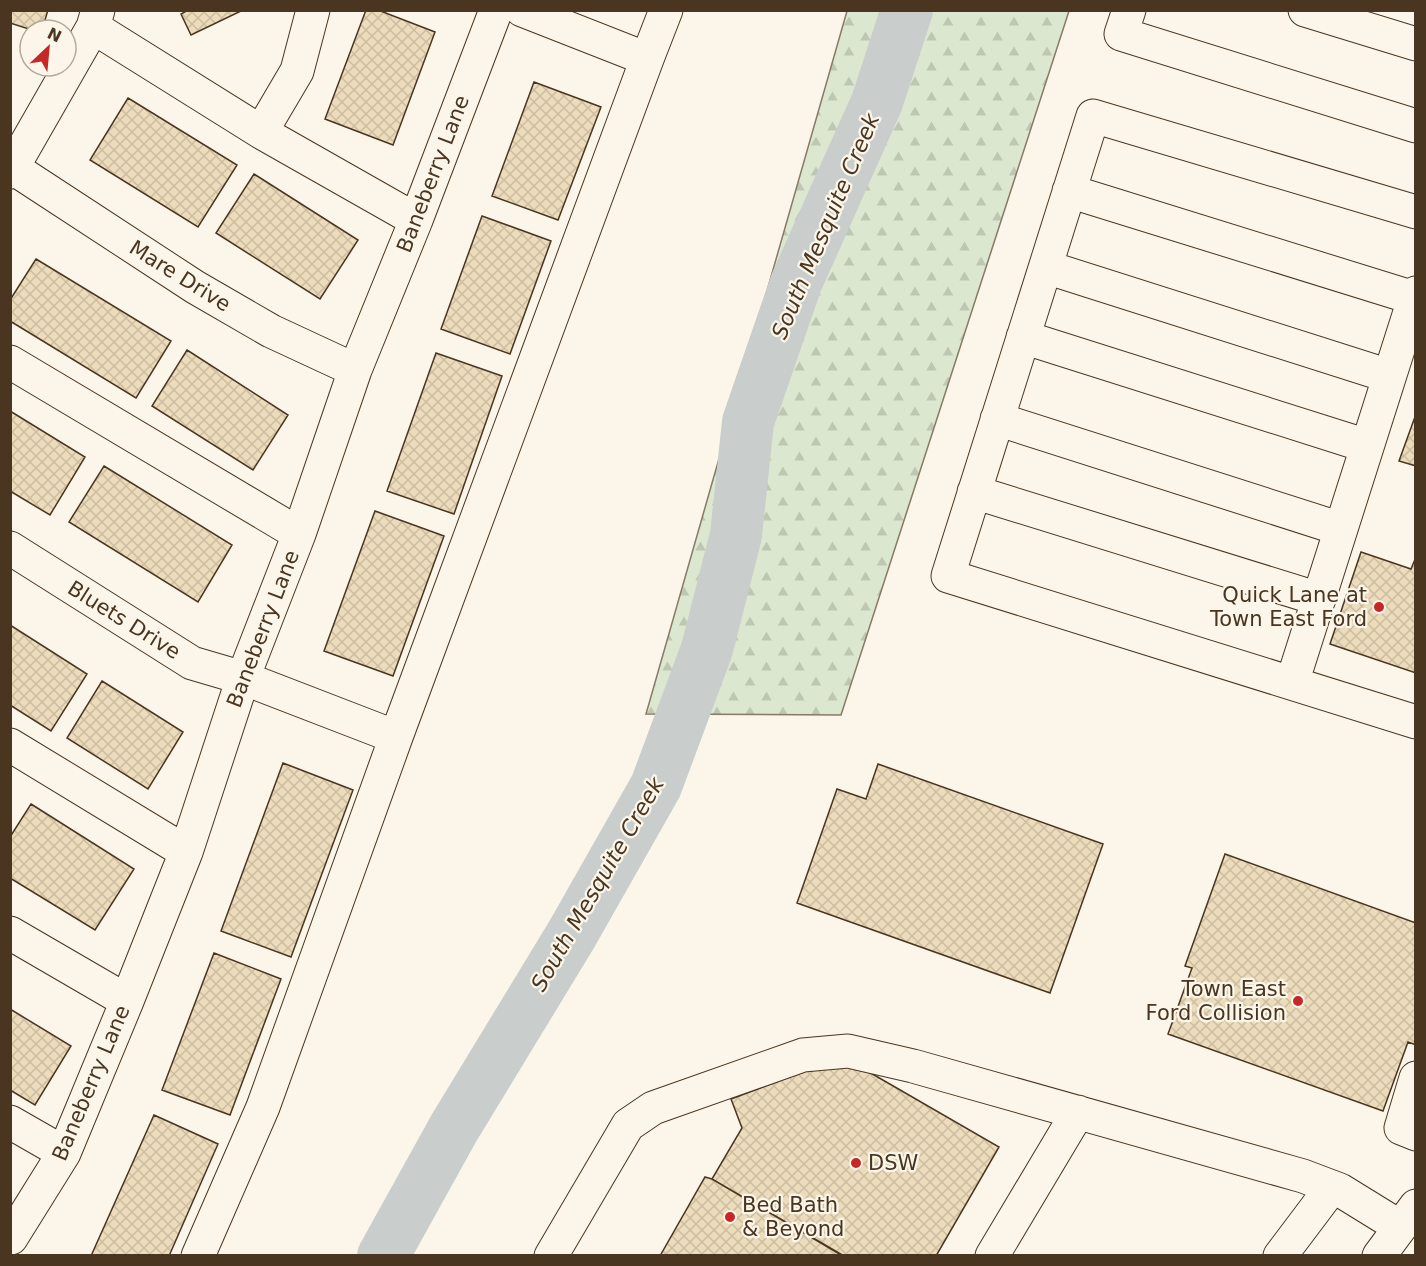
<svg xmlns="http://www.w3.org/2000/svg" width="1426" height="1266" font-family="'DejaVu Sans',sans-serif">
<defs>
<pattern id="forest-firs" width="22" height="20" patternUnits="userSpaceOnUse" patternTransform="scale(1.5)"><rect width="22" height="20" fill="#dce7d0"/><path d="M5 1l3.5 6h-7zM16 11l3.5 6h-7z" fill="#bec7b2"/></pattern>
<pattern id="building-cross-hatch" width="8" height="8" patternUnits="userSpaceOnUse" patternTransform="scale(1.5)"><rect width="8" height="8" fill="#ecdcbc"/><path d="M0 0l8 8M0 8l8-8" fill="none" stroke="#ccbda1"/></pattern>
</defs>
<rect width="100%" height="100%" fill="#fbf6e9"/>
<path fill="url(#forest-firs)" stroke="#887966" stroke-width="1.5" d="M847,11h222l-228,704 -195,-1z"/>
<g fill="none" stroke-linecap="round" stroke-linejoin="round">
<path stroke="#c9cecd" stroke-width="52" d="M383,1256l71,-128 118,-194 84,-148 51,-137 29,-114 12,-113 48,-139 81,-181 30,-92"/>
</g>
<path fill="url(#building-cross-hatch)" stroke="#4a3520" stroke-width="1.5" d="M10,10h38l-6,20h-10l-22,-7z
M188,10h53v1l-50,24 -10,-21z
M366,10h12l57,22 -42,113 -68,-26z
M534,82l67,25 -43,113 -66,-24z
M128,98l109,67 -39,62 -108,-67z
M254,174l104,66 -38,59 -104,-66z
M482,216l69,25 -41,113 -69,-25z
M36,259l135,82 -35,57 -126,-77v-21z
M187,350l101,65 -35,55 -101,-64z
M436,353l66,23 -48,138 -67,-23z
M10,411l75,46 -35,58 -40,-24z
M1416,414v52l-17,-5z
M104,466l128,79 -34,57 -129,-80z
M375,511l69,25 -51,140 -69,-25z
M1361,552l50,17 5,-12v116l-86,-29z
M10,625l77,49 -36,57 -41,-26z
M102,681l81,51 -35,57 -81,-51z
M283,763l70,27 -62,167 -70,-26z
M878,764l225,80 -53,149 -253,-90 40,-114 29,10z
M31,804l103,65 -39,61 -85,-52v-41z
M1225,854l191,69v122l-8,-3 -25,69 -215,-77 24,-66 -7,-2z
M214,953l67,26 -51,136 -68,-25z
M10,1009l61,37 -36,59 -25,-15z
M843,1057l156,90 -63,109h-92l-132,-77 30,-51 -11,-29z
M154,1115l64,29 -49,112h-78z
M705,1177l7,2 131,77h-183z"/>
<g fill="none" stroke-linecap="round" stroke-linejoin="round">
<defs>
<path id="minor" d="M522,10l125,49
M1129,10l-8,24 295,92
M1305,10l111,34
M93,27l168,105 155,88
M261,132l36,-61 16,-61
M13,168l182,119 76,44 84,39
M10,172l83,-145 5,-17
M1069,191l345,107
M1416,212l-323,-96 -145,460 468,146
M1046,267l343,109
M1023,337l344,109
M10,362l289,172
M997,419l344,110
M974,492l345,107
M10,548l182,115 51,15 153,59
M1292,683l124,-390
M10,745l176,107
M10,933l117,68
M1416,1078l-15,50 15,6
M10,1122l54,31
M11,1238l53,-85 63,-152 59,-149 57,-174 56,-144 56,-164 61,-150 80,-210
M198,1256l65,-149 133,-370 251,-678 19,-49
M551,1256l77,-131 25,-17 150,-53 45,-4 65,15 390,110 37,14 60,37
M992,1256l86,-144
M1280,1256l52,-69
M1379,1256l37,-50"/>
</defs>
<use href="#minor" stroke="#4a3520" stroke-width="35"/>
<use href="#minor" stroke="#fbf6e9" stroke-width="33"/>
</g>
<g fill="#c62828" stroke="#fbf6e9" stroke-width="2">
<circle cx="1379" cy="607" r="6"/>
<circle cx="1298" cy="1001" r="6"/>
<circle cx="856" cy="1163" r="6"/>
<circle cx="730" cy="1217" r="6"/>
</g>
<g text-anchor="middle" stroke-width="4.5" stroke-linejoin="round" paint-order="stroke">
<g font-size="21" fill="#4a3520" stroke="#fbf6e9">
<text transform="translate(433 174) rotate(-69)" y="7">Baneberry Lane</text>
<text transform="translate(180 276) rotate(32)" y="7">Mare Drive</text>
<text transform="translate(124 620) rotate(32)" y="7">Bluets Drive</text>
<text transform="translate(263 629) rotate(-69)" y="7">Baneberry Lane</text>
<text transform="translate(91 1083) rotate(-67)" y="7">Baneberry Lane</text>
</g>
<g font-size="21" fill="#4a3520" stroke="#fbf6e9" text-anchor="end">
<text x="1367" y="602">Quick Lane at<tspan x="1367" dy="24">Town East Ford</tspan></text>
<text x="1286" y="996">Town East<tspan x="1286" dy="24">Ford Collision</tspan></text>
<text x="868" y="1170" text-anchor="start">DSW</text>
<text x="742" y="1212" text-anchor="start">Bed Bath<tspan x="742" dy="24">&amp; Beyond</tspan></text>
</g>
<g font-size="22" font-style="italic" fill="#4a3520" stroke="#fbf6e9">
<text transform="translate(825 226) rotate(-67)" y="8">South Mesquite Creek</text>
<text transform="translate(597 884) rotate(-60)" y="8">South Mesquite Creek</text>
</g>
</g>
<rect width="1426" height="1266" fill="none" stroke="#4a3520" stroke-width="24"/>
<g transform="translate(48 48) rotate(26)"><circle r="28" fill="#fbf6e9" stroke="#b4a999" stroke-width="1.5"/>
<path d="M0-4.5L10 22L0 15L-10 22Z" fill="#c62828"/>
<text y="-9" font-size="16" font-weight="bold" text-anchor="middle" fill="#4a3520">N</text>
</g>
</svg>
